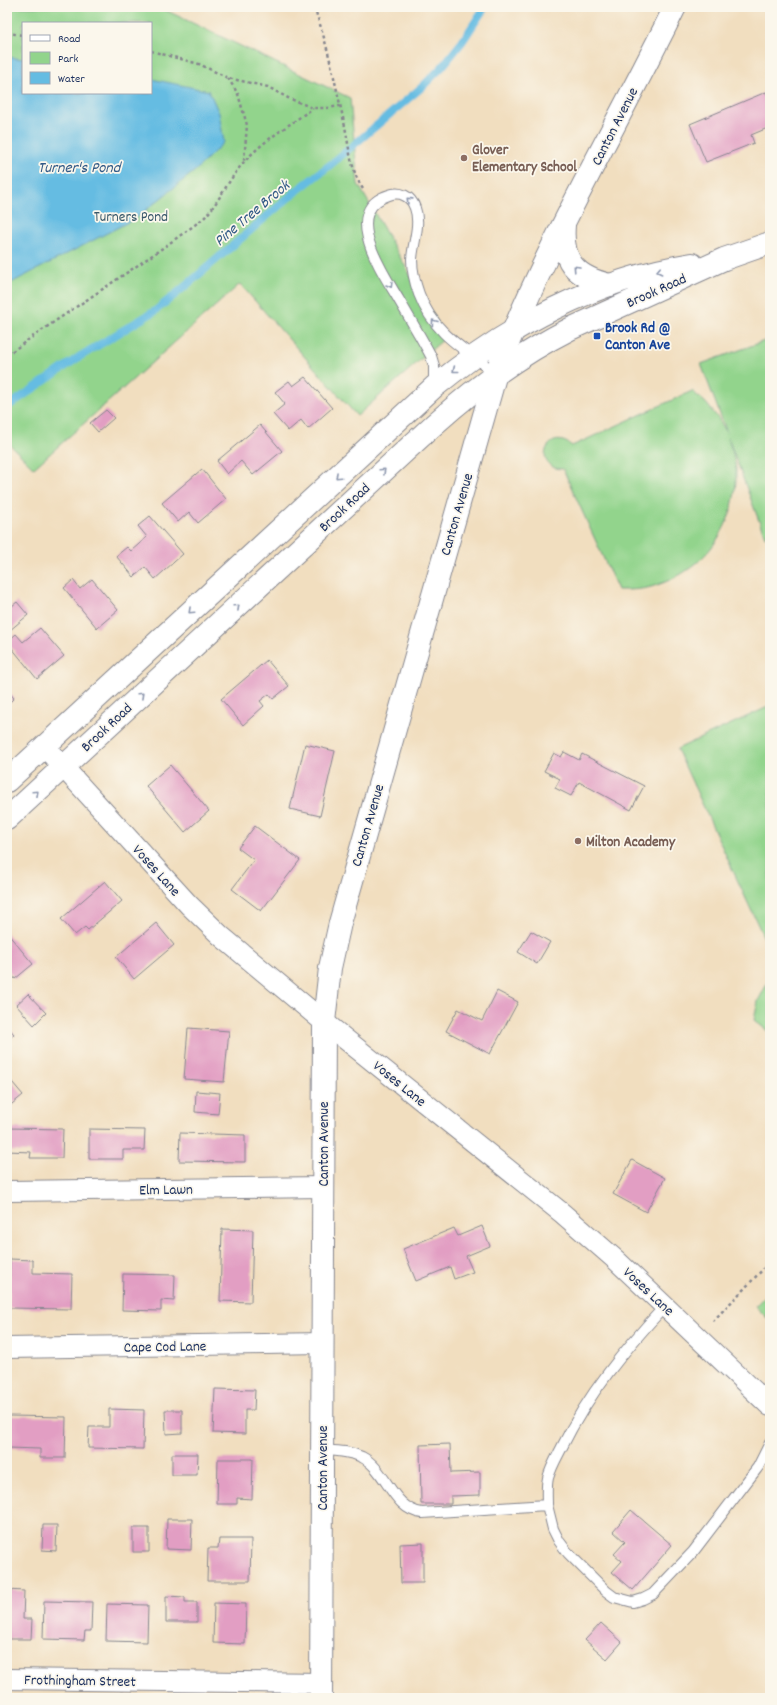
<svg xmlns="http://www.w3.org/2000/svg" width="777" height="1705" font-family="Dekko,sans-serif">
<rect width="100%" height="100%" fill="#fbf7ec"/>
<filter id="ink" filterUnits="userSpaceOnUse"><feTurbulence type="fractalNoise" baseFrequency=".025" numOctaves="2"/><feDisplacementMap in="SourceGraphic" scale="8" xChannelSelector="R" yChannelSelector="G"/><feConvolveMatrix kernelMatrix="1 2 1 2 8 2 1 2 1" color-interpolation-filters="sRGB"/></filter>
<filter id="wash" filterUnits="userSpaceOnUse"><feTurbulence type="fractalNoise" baseFrequency=".012" numOctaves="4" result="noise"/><feDisplacementMap in="SourceGraphic" scale="16" xChannelSelector="R" yChannelSelector="G"/><feGaussianBlur stdDeviation="0.9" result="paint"/><feColorMatrix in="noise" values="0 0 0 0 0 0 0 0 0 0 0 0 0 0 0 0 0 1.4 0 .05"/><feComposite in="paint" operator="in"/></filter>
<g filter="url(#wash)">
<rect width="100%" height="100%" fill="#f1debf"/>
<path fill="#92d48c" stroke="#568275" fill-rule="evenodd" d="M7,7h152l191,91 8,86 88,153 -89,79 -117,-132 -206,184 -24,-23 -3,2zM23,23h128v70h-128z
M770,339v196l-5,2 -37,-99c3,10 7,21 8,32 2,53 -29,99 -79,115 -13,5 -26,5 -39,5l-55,-121c-32,0 -16,-44 9,-23l120,-55 14,12 12,15 9,15 -26,-69z
M770,706v245l-93,-202z
M770,978v55l-16,-13 4,-19z
M770,1291v30l-15,-15z"/>
<path fill="#65bce2" stroke="#4076a0" d="M7,57l16,2v34h128v-14l58,12 10,22 5,29 -28,28 -60,48 -129,67z"/>
<g fill="none" stroke-linecap="round" stroke-linejoin="round">
<path stroke="#65bce2" stroke-width="8" d="M7,407l72,-50 76,-46 27,-22 112,-96 36,-28 92,-78 20,-20 20,-25 23,-35"/>
</g>
<g id="blocks">
<path fill="#e29ec3" d="M766,92l4,9v26l-19,8 3,8 -48,19 -16,-38z
M305,377l27,31 -24,21 -7,-9 -13,11 -15,-17 12,-10 -10,-12 14,-11 4,5z
M106,410l8,8 -16,14 -8,-9z
M260,425l22,26 -29,24 -12,-14 -14,13 -10,-13z
M202,469l24,30 -28,24 -9,-11 -11,10 -16,-19z
M150,516l33,38 -28,25 -10,-12 -11,10 -18,-21 11,-9 4,4 16,-14 -9,-11z
M92,579l26,31 -21,18 -33,-40 9,-8 7,9z
M17,602l11,13 -19,16 -2,-3v-18z
M40,628l24,28 -27,23 -30,-37 9,-8 7,8z
M267,660l22,26 -16,13 -4,-5 -9,7 4,5 -21,19 -22,-26z
M7,690l7,8 -7,7z
M305,744l30,7 -15,65 -30,-7z
M564,752l15,8 3,-6 62,32 -13,24 -52,-28 -8,14 -16,-8 5,-9 -16,-8 10,-18 7,4z
M170,765l39,46 -24,21 -39,-46z
M255,826l45,34 -39,51 -29,-22 22,-29 -16,-12z
M105,881l17,20 -34,29 -3,-3 -10,8 -14,-16z
M156,923l18,22 -40,34 -18,-22z
M531,931l19,11 -13,22 -19,-12z
M7,933l26,31 -18,15 -6,-8 -2,2z
M497,991l21,11 -28,52 -44,-23 12,-22 24,12z
M28,994l18,19 -12,12 -18,-20z
M7,1026l7,8 -7,7z
M188,1028l41,3 -5,51 -40,-3z
M7,1076l16,19 -16,13z
M196,1091l24,2 -2,21 -23,-2z
M7,1128l56,1 -1,29h-32l1,-6 -24,-1z
M89,1129l56,1 -1,20h-21v9h-34z
M180,1133l65,2v27l-66,-1z
M632,1160l33,18 -19,34 -33,-18z
M482,1226l8,20 -24,10 7,16 -19,7 -4,-12 -34,14 -13,-32 51,-21 4,8z
M222,1229l31,1 -2,72 -31,-1z
M10,1259l23,1v13l39,1 -1,35 -62,-1z
M123,1274l52,1 -1,26 -13,-1v11l-39,-1z
M215,1389l40,1 -1,20h-9v24l-32,-1z
M109,1409l35,1 -1,39 -55,-1 1,-21h20z
M165,1410h17v23l-16,1z
M9,1416l57,1 -1,41h-25v-9l-32,-1z
M450,1444l1,29 29,-1v23l-29,1v8h-30l-1,-59z
M172,1454h26l-1,21h-25z
M218,1459h35l-1,40 -15,-1v6h-20z
M631,1510l41,35 -39,45 -21,-18 10,-11 -8,-7 11,-12 -12,-11z
M167,1519h25l-1,31 -25,-1z
M43,1525h14l-1,26 -14,-1z
M133,1528h16v24h-16z
M219,1539h32l-1,42h-43l1,-33h10z
M423,1543v40h-22l-1,-39z
M7,1590l17,1 -1,28h9l-1,20h-24z
M166,1596l19,1v5h12v20h-31z
M44,1601l48,1 -1,29h-6l-1,9 -41,-1z
M214,1603l32,1 -1,40 -32,-1z
M107,1604l41,1 -1,37 -41,-1z
M601,1623l21,19 -15,17 -22,-19z"/>
</g>
</g>
<g filter="url(#ink)">
<use href="#blocks" fill-opacity="0" stroke="#86868e" stroke-width="1"/>
<g fill="none" stroke-linecap="round" stroke-linejoin="round">
<defs>
<path id="lane" d="M434,385v-19l-3,-10c-10,-19 -21,-37 -32,-56 -15,-26 -60,-89 -10,-105 11,-4 22,1 26,13 6,16 -2,35 -3,51 0,12 3,24 7,35 15,40 45,55 77,79
M322,1450c14,1 27,1 40,7 25,13 30,52 60,56l125,-8 6,24 6,12 9,12 38,38 8,6 19,5 10,-3 10,-5 40,-42 65,-85 12,-24
M547,1505c0,-9 -1,-18 1,-27 3,-11 9,-21 14,-31 26,-53 63,-98 103,-141"/>
<path id="street" d="M44,746l145,159 32,31 103,86 238,191 54,47 154,146
M9,1191l314,-4
M7,1348l316,-5
M7,1679l314,4"/>
<path id="secondary" d="M564,225c-3,36 11,52 46,60
M321,1698l3,-676 6,-54 10,-45 156,-550c49,-126 119,-244 179,-366"/>
<path id="primary" d="M7,781l427,-394c74,-61 162,-108 258,-123
M7,819l408,-377c48,-45 96,-83 155,-113l154,-70 46,-16"/>
</defs>
<use href="#lane" stroke="#86868e" stroke-width="12"/>
<use href="#street" stroke="#86868e" stroke-width="22"/>
<use href="#secondary" stroke="#86868e" stroke-width="24"/>
<use href="#primary" stroke="#86868e" stroke-width="24"/>
<path stroke="#86868e" stroke-width="2.5" stroke-dasharray="3 3" stroke-linecap="butt" d="M314,7c14,38 21,76 30,115 5,22 6,48 19,67
M7,33l16,2
M151,51l48,13 29,14 40,9 20,11 25,10h14l13,-2
M228,78l10,16 9,31 -3,36
M7,355c65,-47 133,-89 197,-137 16,-17 25,-40 41,-57 20,-22 45,-36 68,-53
M713,1321l57,-59"/>
<use href="#lane" stroke="#fff" stroke-width="10"/>
<use href="#street" stroke="#fff" stroke-width="20"/>
<use href="#secondary" stroke="#fff" stroke-width="22"/>
<use href="#primary" stroke="#fff" stroke-width="22"/>
</g>
<defs><path id="oneway-chevron" d="M-2-3.5L2.5 0L-2 3.5" fill="none" stroke-width="1.6" stroke-linecap="round" stroke-linejoin="round"/></defs>
<g stroke="#8d97ae">
<use href="#oneway-chevron" transform="translate(409 200) rotate(-136)"/>
<use href="#oneway-chevron" transform="translate(576 268) rotate(-133)"/>
<use href="#oneway-chevron" transform="translate(659 271) rotate(167)"/>
<use href="#oneway-chevron" transform="translate(390 285) rotate(59)"/>
<use href="#oneway-chevron" transform="translate(434 322) rotate(-127)"/>
<use href="#oneway-chevron" transform="translate(455 370) rotate(142)"/>
<use href="#oneway-chevron" transform="translate(383 471) rotate(-43)"/>
<use href="#oneway-chevron" transform="translate(338 476) rotate(137)"/>
<use href="#oneway-chevron" transform="translate(237 607) rotate(-43)"/>
<use href="#oneway-chevron" transform="translate(191 611) rotate(137)"/>
<use href="#oneway-chevron" transform="translate(141 695) rotate(-43)"/>
<use href="#oneway-chevron" transform="translate(36 793) rotate(-43)"/>
</g>
</g>
<g fill="#8d6e63" stroke="#fbf7ec" stroke-width="1.5">
<circle cx="464" cy="158" r="4"/>
<circle cx="578" cy="841" r="4"/>
</g>
<rect fill="#1a4fb4" stroke="#fbf7ec" stroke-width="1.5" x="593" y="332" width="8" height="8" rx="2"/>
<g text-anchor="middle" stroke-width="3.5" stroke-linejoin="round" paint-order="stroke">
<g font-size="15" fill="#1b2f5e" stroke="#fbf7ec">
<text transform="translate(614 126) rotate(-63)" y="5">Canton Avenue</text>
<text transform="translate(656 290) rotate(-24)" y="5">Brook Road</text>
<text transform="translate(344 507) rotate(-43)" y="5">Brook Road</text>
<text transform="translate(456 514) rotate(-74)" y="5">Canton Avenue</text>
<text transform="translate(106 727) rotate(-43)" y="5">Brook Road</text>
<text transform="translate(367 825) rotate(-74)" y="5">Canton Avenue</text>
<text transform="translate(157 870) rotate(48)" y="5">Voses Lane</text>
<text transform="translate(400 1083) rotate(39)" y="5">Voses Lane</text>
<text transform="translate(323 1144) rotate(-90)" y="5">Canton Avenue</text>
<text transform="translate(166 1189) rotate(-1)" y="5">Elm Lawn</text>
<text transform="translate(649 1291) rotate(43)" y="5">Voses Lane</text>
<text transform="translate(165 1346) rotate(-1)" y="5">Cape Cod Lane</text>
<text transform="translate(322 1468) rotate(-90)" y="5">Canton Avenue</text>
<text transform="translate(80 1680) rotate(1)" y="5">Frothingham Street</text>
</g>
<g font-size="15" font-weight="bold" fill="#785e54" stroke="#fbf7ec" text-anchor="start">
<text x="472" y="154">Glover<tspan x="472" dy="17">Elementary School</tspan></text>
<text x="586" y="846">Milton Academy</text>
</g>
<g font-size="15" fill="#39586a" stroke="#fbf7ec">
<text x="131" y="221">Turners Pond</text>
</g>
<g font-size="15" font-weight="bold" fill="#164399" stroke="#fbf7ec" text-anchor="start">
<text x="605" y="332">Brook Rd @<tspan x="605" dy="17">Canton Ave</tspan></text>
</g>
<g font-size="16" font-style="italic" fill="#315986" stroke="#fbf7ec">
<text x="79" y="172">Turner's Pond</text>
<text transform="translate(251 212) rotate(-40)" y="6">Pine Tree Brook</text>
</g>
</g>
<rect width="777" height="1705" fill="none" stroke="#fbf7ec" stroke-width="24"/>
<rect x="22" y="22" width="130" height="72" fill="#fbf7ec" stroke="#a1a7b3"/>
<rect x="30" y="35" width="20" height="6" fill="#ffffff" stroke="#a1a7b3"/>
<text x="58" y="42" font-size="12" fill="#1b2f5e">Road</text>
<rect x="30" y="52" width="20" height="12" fill="#92d48c" stroke="#a1a7b3"/>
<text x="58" y="62" font-size="12" fill="#1b2f5e">Park</text>
<rect x="30" y="72" width="20" height="12" fill="#65bce2" stroke="#a1a7b3"/>
<text x="58" y="82" font-size="12" fill="#1b2f5e">Water</text>
</svg>
